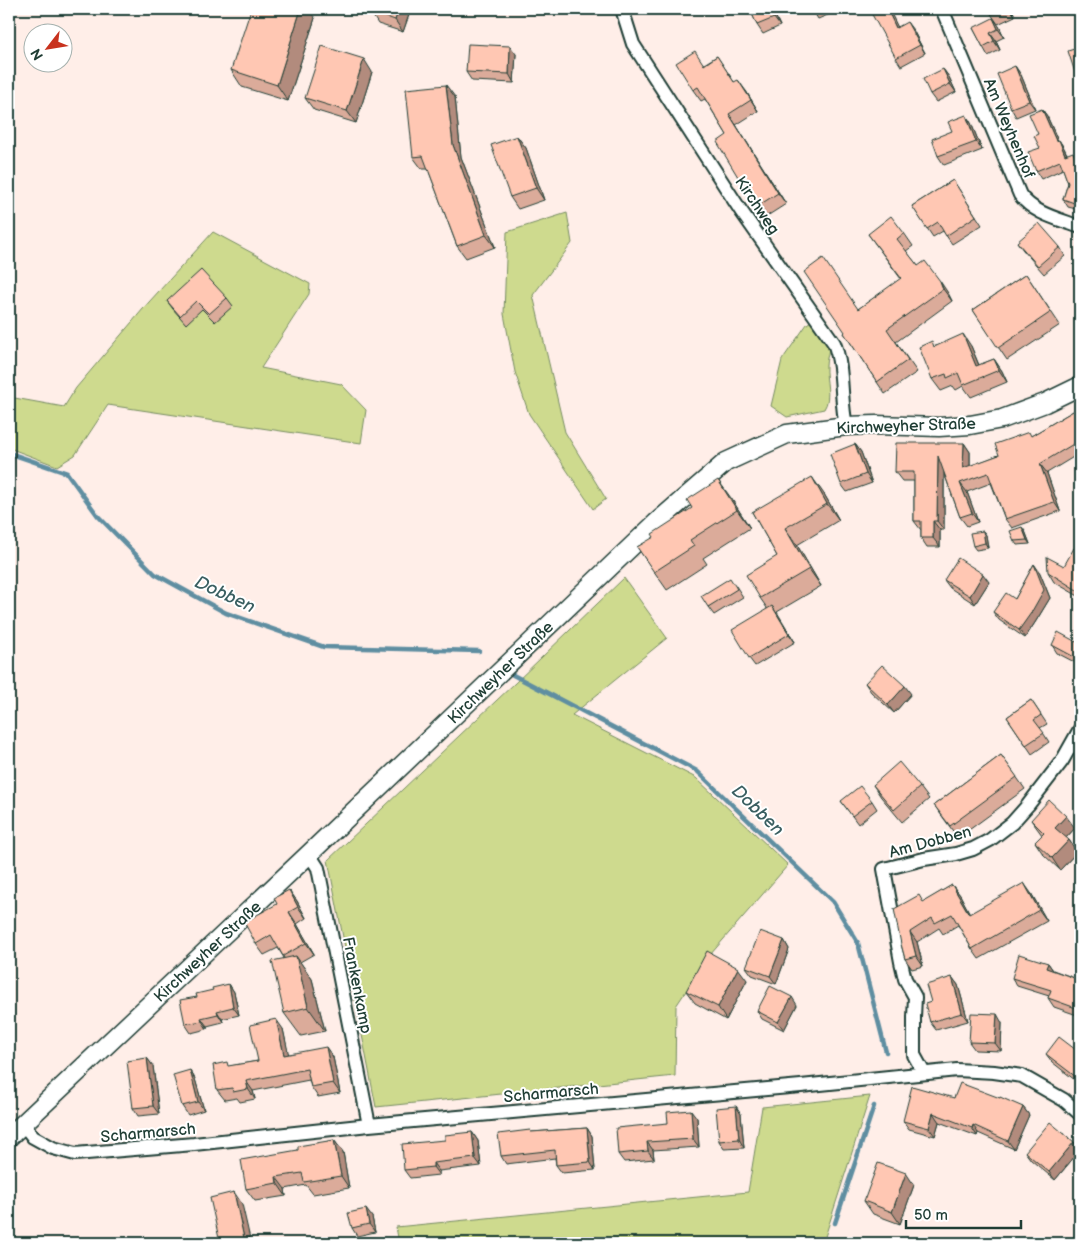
<svg xmlns="http://www.w3.org/2000/svg" width="1089" height="1252" font-family="'Balsamiq Sans',sans-serif">
<rect width="100%" height="100%" fill="#ffeee8"/>
<filter id="ink" filterUnits="userSpaceOnUse"><feTurbulence type="fractalNoise" baseFrequency=".02" numOctaves="2"/><feDisplacementMap in="SourceGraphic" scale="10" xChannelSelector="R" yChannelSelector="G"/><feConvolveMatrix kernelMatrix="1 2 1 2 8 2 1 2 1" color-interpolation-filters="sRGB"/></filter>
<g filter="url(#ink)">
<path fill="#ceda8e" stroke="#768c61" d="M567,213l5,30 -39,52 32,137 41,67 -13,10 -64,-95 -14,-42 -11,-58 3,-82z
M213,232l97,52 -1,10 -48,74 80,16 25,26 -5,33 -253,-38 -33,50 -18,11 -48,-18v-51l55,10 12,-19 73,-86z
M811,321l18,25c0,7 -3,13 -3,20 -1,14 6,31 -2,43l-37,8 -16,-11 11,-46 25,-36z
M624,578l43,60 -95,77 124,63 92,87 -78,90 -34,51 -1,70 -299,31 -48,-247 187,-177z
M870,1096l-47,147h-424l-3,-16 352,-35 14,-85z"/>
<g fill="none" stroke-linecap="round" stroke-linejoin="round">
<path stroke="#5f8ea1" stroke-width="4.5" d="M9,453l58,20 31,43 57,58 71,39 98,34 155,4
M513,675l184,96 136,131 25,41 28,109
M835,1223l39,-117"/>
<defs>
<path id="street" d="M622,9l11,35 108,167 93,132c10,26 6,55 12,83
M942,9l78,186c14,19 39,24 60,32
M309,854l9,14 51,257
M924,1073l-10,-18v-38l1,-20 -10,-18 -4,-17 -17,-93 40,-10 32,-5 17,-5 17,-9 22,-17 16,-18 34,-44 18,-32
M23,1124l10,13 20,11 22,6 119,-10 175,-19 432,-39 156,-16 37,2 28,4 42,24 16,14"/>
<path id="secondary" d="M9,1137l300,-283 347,-331 70,-61 61,-28 59,-8 30,-1 63,2 31,-2 32,-6 43,-16 35,-17"/>
</defs>
<use href="#street" stroke="#1f3d34" stroke-width="16"/>
<use href="#secondary" stroke="#1f3d34" stroke-width="21"/>
<use href="#street" stroke="#fff" stroke-width="12"/>
<use href="#secondary" stroke="#fff" stroke-width="18"/>
</g>
<path fill="#dbab9a" stroke="#1f3d34" d="M411,9l-8,23 -25,-8 -8,-13z
M750,9h22l8,17 -17,8 -6,-9z
M812,9h30l-24,10z
M989,9h23l3,7 -17,8 -7,-10z
M315,18l-27,83 -46,-14 -11,-17z
M999,26l5,11 -8,4 4,9 -12,6 -5,-9 -10,-19z
M897,27l16,3 12,23 -24,13 -5,-8z
M516,54l-2,29 -42,-2 -6,-9z
M717,56l17,26 12,9 12,20 -22,14 50,79 -22,14 -8,-11 -29,-72 -22,-36 -4,2 -8,-11 11,-26z
M1015,66l6,9 14,34 -19,8 -5,-9z
M943,69l6,8 7,15 -20,10 -6,-8z
M372,72l-16,51 -42,-13 -9,-12z
M455,97l6,60 34,90 -29,11 -9,-12 -29,-77h-6l-9,-12z
M1042,109l5,7 11,25 1,-1 5,8 3,6 11,5 2,6v45l-12,-3 -5,-8 5,-16 -5,-14 -22,10 -5,-8 4,-23 -2,-14z
M966,115l5,8 11,27 -38,15 -6,-9 14,-25z
M517,136l9,12 18,52 -26,9 -8,-12z
M953,180l29,45 -30,19 -9,-13 -10,6 -21,-31z
M904,233l9,13 -7,5 12,15 30,27 4,8 -56,41 21,30 -32,22 -41,-61 1,-1 13,-23 43,-30 -33,-45z
M1017,242l43,5 5,9 -21,18 -21,-24z
M1026,274l34,51 -53,35 -34,-50z
M227,298l6,8 -18,16 -13,-13 -16,15 -13,-15 -6,-8z
M935,346h36l8,19 15,-6 8,12 5,11 -36,15 -8,-11 -7,4 -3,-4 -12,5 -9,-12z
M1080,407v46l-33,20 13,38 -48,17 -7,-9 -14,-36 -24,9 11,30 -11,4 -7,-9 -16,-44v57h-4v17h-13l-6,-9v-8l-7,-9v-40h-12l-7,-9 69,-29 6,9v14l29,-11z
M855,444l6,8 11,31 -25,9 -6,-8z
M824,494l15,26 -42,25 24,41 -44,26 18,30 -40,24 -6,-8 18,-50 -7,-10 17,-42 -25,-44z
M731,498l19,30 -47,30 4,6 -40,26 -30,-43z
M983,531l3,4 2,13 -12,2 -3,-4z
M1025,531l5,13 -13,1 -3,-4z
M1080,549v48l-26,-15 -6,-10 16,-6z
M1034,564l6,9 10,25 -14,23 -11,17 -26,-18 -6,-8 22,-13z
M944,580l45,2 -14,22 -25,-16z
M736,586l7,11 -29,18 -6,-8z
M1080,644v21l-23,-12 -5,-8z
M865,683l46,11 -17,19 -23,-21z
M1031,700l16,24 -7,4 9,14 -17,12 -25,-37z
M1001,755l24,34 -67,49 -24,-33z
M873,785l47,2 9,12 -27,23 -21,-25z
M841,801h31l5,8 -19,15z
M1031,820l44,8 -9,10 3,2 8,12 -17,18 -17,-16 -8,-12 7,-7z
M952,885l8,10 10,19 61,-21 16,28 -68,38 -7,-10 -14,-24 -15,9 -4,-6 -22,14 6,24 -11,3 -7,-10 -4,-15 23,-42z
M289,890l8,11 9,17 -9,6 17,30 -14,8 12,17 13,52 -24,5 -17,-23v-55l-6,-10 -14,7 -8,-11 21,-40z
M784,940l5,9 -13,35 -24,-9 -6,-8z
M1048,963l5,7 27,10v36l-26,-9 -6,-9 1,-2 -32,-10 -5,-8z
M952,977l6,8 10,36 -32,9 -6,-8 1,-20z
M747,980l-21,40 -31,-17 -9,-12z
M229,984l5,8 5,23 -17,4 1,3 -16,4v3l-16,4 -6,-9 12,-27z
M797,1005l-13,25 -22,-11 -5,-8z
M1002,1023l-1,28 -26,-1 -6,-8z
M283,1029l5,25 45,3 7,36 -22,4 -7,-10 -2,-7 -56,11 2,8 -15,3 -3,-4 -12,2 -8,-10 13,-24 28,-5z
M1080,1053v31l-28,-22 -6,-8z
M147,1058l6,8 6,48 -21,2 -5,-8z
M190,1070l5,9 9,31 -16,5 -6,-9z
M954,1098l69,9 6,8 -15,34 -36,-16 -1,3 -38,-14 -4,14 -26,-7 -6,-8z
M736,1106l5,8 3,34 -20,1 -5,-8z
M697,1118l2,29 -46,3 1,9 -30,3 -6,-8 50,-31z
M587,1128l5,8 3,34 -33,3 -6,-8 -1,-7 -49,6 -5,-8 31,-24z
M472,1132l6,9 3,25 -42,5v4l-29,3 -6,-8 41,-30z
M334,1140l9,12 6,36 -36,6 -7,-9 -21,4 1,7 -31,5 -9,-12 52,-39z
M1080,1150l-25,30 -24,-20 -6,-8z
M914,1185l-14,39 -27,-10 -9,-13z
M372,1217l3,15 -18,4 -5,-8z"/>
<path fill="#b28b7d" stroke="#1f3d34" d="M301,9h7l7,9 -27,83 -11,-16z
M399,9h12l-8,23 -8,-12z
M770,9h2l8,17 -6,-8z
M887,9h2l13,27 -6,-8z
M1010,9h2l3,7z
M993,18l6,8 5,11 -6,-8z
M907,22l6,8 12,23 -5,-8z
M990,33l6,8 4,9 -6,-9z
M510,46l6,8 -2,29 -5,-9z
M364,59l8,13 -16,51 -9,-12z
M1015,66l6,9 14,34 -6,-8z
M943,69l6,8 7,15 -6,-8z
M738,80l8,11 12,20 -7,-11z
M446,85l9,12 6,60 34,90 -9,-12 -33,-90z
M1042,109l5,7 14,32 -5,-7z
M729,114l7,11 50,79 -8,-11z
M966,115l5,8 11,27 -6,-8z
M517,136l9,12 18,52 -8,-12z
M1059,140l5,8 6,14 -5,-7z
M1073,152l5,7 2,6v7z
M940,281l8,12 4,8 -9,-12z
M963,334l8,12 13,32 -8,-12z
M994,359l8,12 5,11 -8,-12z
M964,443l6,9v25l-7,-9z
M855,444l6,8 11,31 -6,-9z
M938,456l6,9v65l-7,-9z
M1040,464l7,9 13,38 -6,-9z
M812,477l12,17 15,26 -12,-16z
M718,480l13,18 19,30 -13,-18z
M960,483l7,9 11,30 -6,-9z
M933,521l7,9v17l-7,-9z
M1022,527l3,4 5,13 -3,-4z
M785,528l12,17 24,41 -12,-17z
M983,531l3,4 2,13 -3,-5z
M1034,564l6,9 10,25 -14,23 -11,17 -6,-8z
M983,574l6,8 -14,22 -5,-8z
M772,606l5,8 18,28 -6,-8z
M905,686l6,8 -17,19 -6,-8z
M1066,816l9,12 -11,12 -9,-12z
M1069,840l8,12 -17,18 -8,-12z
M1024,883l7,10 16,28 -8,-11z
M952,885l8,10 16,30 -7,-11z
M289,890l8,11 9,17 -8,-11z
M289,912l8,12 17,30 -8,-11z
M910,932l7,10 6,24 -7,-10z
M784,940l5,9 -13,35 -6,-8z
M296,956l16,23 13,52 -17,-24z
M1048,963l6,9 -8,-4z
M738,968l9,12 -21,40 -8,-13z
M952,977l6,8 10,36 -6,-8z
M229,984l5,8 5,23 -6,-8z
M1080,996v19l-4,-7z
M792,997l5,8 -13,25 -6,-8z
M217,1011l5,8 1,3 -5,-8z
M997,1014l5,9 -1,28 -6,-8z
M201,1018l6,8v3l-5,-8z
M276,1019l7,10 8,36 -7,-10z
M326,1047l7,10 7,36 -7,-10z
M147,1058l6,8 6,48 -6,-8z
M190,1070l5,9 9,31 -6,-8z
M246,1081l7,10 2,8 -7,-10z
M736,1106l5,8 3,34 -5,-9z
M1023,1107l6,8 -15,34 -6,-8z
M691,1110l6,8 2,29 -6,-8z
M933,1113l6,9 -4,14 -6,-8z
M973,1125l5,8 -1,3 -5,-8z
M587,1128l5,8 3,34 -5,-8z
M472,1132l6,9 3,25 -6,-8z
M334,1140l9,12 6,36 -8,-12z
M647,1142l6,8 1,9 -6,-8z
M1074,1142l6,8 -25,30 -6,-8z
M433,1163l6,8v4l-6,-8z
M906,1173l8,12 -14,39 -8,-12z
M276,1177l9,12 1,7 -9,-13z
M234,1192l8,12 9,39h-6z
M366,1209l6,8 3,15 -6,-8z"/>
<path fill="#ffc7b3" stroke="#1f3d34" d="M251,9h50l-24,76 -46,-15z
M371,9h28l-4,11 -25,-9z
M750,9h20l4,9 -17,7z
M869,9h18l9,19 11,-6 13,23 -24,13z
M989,9h15l-13,5z
M993,18l5,11 -8,4 4,8 -11,6 -10,-19z
M468,44l42,2 -1,28 -43,-2z
M322,46l42,13 -17,52 -42,-13z
M1080,47v35h-2l-10,-31z
M695,51l9,14 13,-9 17,26 4,-2 13,20 -22,14 49,79 -22,14 -39,-65 10,-7 -29,-48 -5,3 -17,-27z
M1015,66l14,35 -18,7 -14,-34z
M943,69l7,15 -20,10 -7,-15z
M446,85l7,60 33,90 -29,11 -34,-90 -10,1 -7,-68z
M1042,109l14,32 3,-1 6,15 8,-3 7,20v33l-17,-6 5,-16 -8,-22 -24,10 -8,-19 12,-4 -6,-12 4,-2 -9,-20z
M966,115l10,27 -38,14 -6,-17 20,-8 -4,-9z
M517,136l19,52 -26,9 -19,-52z
M953,180l23,36 -30,20 -8,-14 -11,7 -15,-23z
M891,216l13,17 -7,6 21,27 7,-5 15,20 3,8 -56,40 21,31 -31,22 -33,-49 1,-1 -41,-60 19,-14 35,51 43,-31 -33,-44z
M1039,223l21,24 -22,19 -21,-24z
M201,270l26,28 -18,16 -13,-13 -16,15 -13,-15z
M1026,274l25,38 -53,36 -25,-38z
M963,334l13,32 18,-7 5,11 -36,15 -5,-12 -11,5 -1,-4 -14,5 -13,-32 13,-6 2,6z
M1080,407v33l-40,24 14,38 -49,17 -17,-46 -28,10 12,30 -12,4 -22,-61 -1,65h-4v17h-12v-17h-7v-49h-19l1,-29h68l-1,25 36,-13 -4,-11 34,-12 2,4z
M855,444l11,30 -25,10 -11,-30z
M812,477l15,27 -42,24 24,41 -49,29 -14,-23 31,-19 -25,-44z
M718,480l19,30 -47,30 4,6 -40,26 -17,-25 17,-10 -2,-3 40,-26 -5,-8z
M1022,527l5,13 -13,1 -4,-10z
M983,531l2,12 -12,3 -3,-13z
M1074,548l5,3 1,-2v43l-32,-20 -1,-15 17,9z
M958,558l25,16 -13,22 -26,-16z
M1034,564l10,26 -13,23 -12,17 -26,-18 13,-19 9,6z
M730,578l7,11 -29,18 -7,-11z
M772,606l17,28 -40,24 -17,-28z
M1058,632l22,12v16l-28,-15z
M882,665l23,21 -17,19 -23,-22z
M1031,700l10,15 -7,5 10,13 -18,12 -19,-28z
M1001,755l16,22 -67,49 -16,-21z
M899,762l21,25 -26,23 -21,-25z
M860,786l12,15 -20,15 -11,-15z
M1049,800l17,16 -11,12 14,12 -17,18 -17,-16 9,-9 -13,-13z
M1024,883l15,27 -67,39 -20,-35 -17,9 -3,-5 -22,14 6,24 -11,3 -4,-15 -7,-35 25,-14 4,7 29,-17 17,29z
M289,890l9,17 -9,5 17,31 -23,13 -12,-21 -15,9 -12,-22 33,-18 -3,-6z
M760,931l24,9 -14,36 -24,-9z
M707,951l31,17 -20,39 -32,-16z
M1019,954l29,9 -2,5 34,12v16l-4,12 -28,-10 3,-8 -39,-12z
M296,956l12,51 -24,6 -12,-52z
M952,977l10,36 -32,9 -5,-18 6,-2 -5,-17z
M229,984l4,23 -16,4 1,3 -17,4 1,3 -17,3 -5,-24 17,-3 -1,-3 17,-4 -1,-2z
M770,986l22,11 -14,25 -21,-11z
M971,1013l26,1 -2,29 -26,-1z
M276,1019l8,36 42,-8 7,36 -22,4 -4,-18 -61,12 2,8 -15,3 -1,-4 -15,2 -4,-25 14,-3 1,4 30,-5 -8,-36z
M1059,1037l21,16v27l-34,-26z
M147,1058l6,48 -20,2 -6,-47z
M190,1070l8,32 -16,4 -9,-31z
M960,1083l40,15v-1l23,10 -15,34 -35,-16 -1,3 -39,-15 -4,15 -26,-7 9,-35 42,12z
M736,1106l3,33 -20,2 -3,-33z
M691,1110l2,29 -46,3 1,9 -30,3 -2,-26 52,-5 -1,-11z
M1050,1122l24,20 -25,30 -24,-20z
M587,1128l3,34 -34,3 -1,-15 -54,6 -3,-22 32,-4 1,2z
M472,1132l3,26 -42,5v4l-29,3 -2,-26 43,-4v-5z
M334,1140l7,36 -37,6 -2,-9 -26,4 1,6 -31,6 -5,-29 57,-10v-4z
M878,1163l28,10 -14,39 -28,-11z
M234,1192l11,51h-25l-10,-45z
M366,1209l3,15 -17,4 -4,-15z"/>
</g>
<g text-anchor="middle" stroke-width="4" stroke-linejoin="round" paint-order="stroke">
<g font-size="16" fill="#1f3d34" stroke="#fff">
<text transform="translate(1010 128) rotate(67)" y="6">Am Weyhenhof</text>
<text transform="translate(758 205) rotate(56)" y="6">Kirchweg</text>
<text transform="translate(906 425) rotate(-2)" y="6">Kirchweyher Straße</text>
<text transform="translate(500 672) rotate(-44)" y="6">Kirchweyher Straße</text>
<text transform="translate(930 841) rotate(-15)" y="6">Am Dobben</text>
<text transform="translate(207 951) rotate(-43)" y="6">Kirchweyher Straße</text>
<text transform="translate(358 985) rotate(79)" y="6">Frankenkamp</text>
<text transform="translate(551 1092) rotate(-5)" y="6">Scharmarsch</text>
<text transform="translate(148 1132) rotate(-5)" y="6">Scharmarsch</text>
</g>
<g font-size="18" font-style="italic" fill="#3a5f61" stroke="#fff">
<text transform="translate(225 594) rotate(25)" y="6">Dobben</text>
<text transform="translate(758 810) rotate(44)" y="6">Dobben</text>
</g>
</g>
<rect width="1089" height="1252" fill="none" stroke="#fff" stroke-width="30"/>
<rect x="15" y="15" width="1059" height="1222" fill="none" stroke="#1f3d34" stroke-width="2" filter="url(#ink)"/>
<g transform="translate(48 48) rotate(239)"><circle r="24" fill="#ffffff" stroke="#a5b1ae"/>
<path d="M0-4L9 19L0 12L-9 19Z" fill="#c8321e"/>
<text y="-8" font-size="14" font-weight="bold" text-anchor="middle" fill="#1f3d34">N</text>
</g>
<path d="M906 1220v8h115v-8" fill="none" stroke="#1f3d34" stroke-width="2.5"/>
<text x="914" y="1220" font-size="15" fill="#1f3d34" stroke="#ffffff" stroke-width="4" paint-order="stroke">50 m</text>
</svg>
